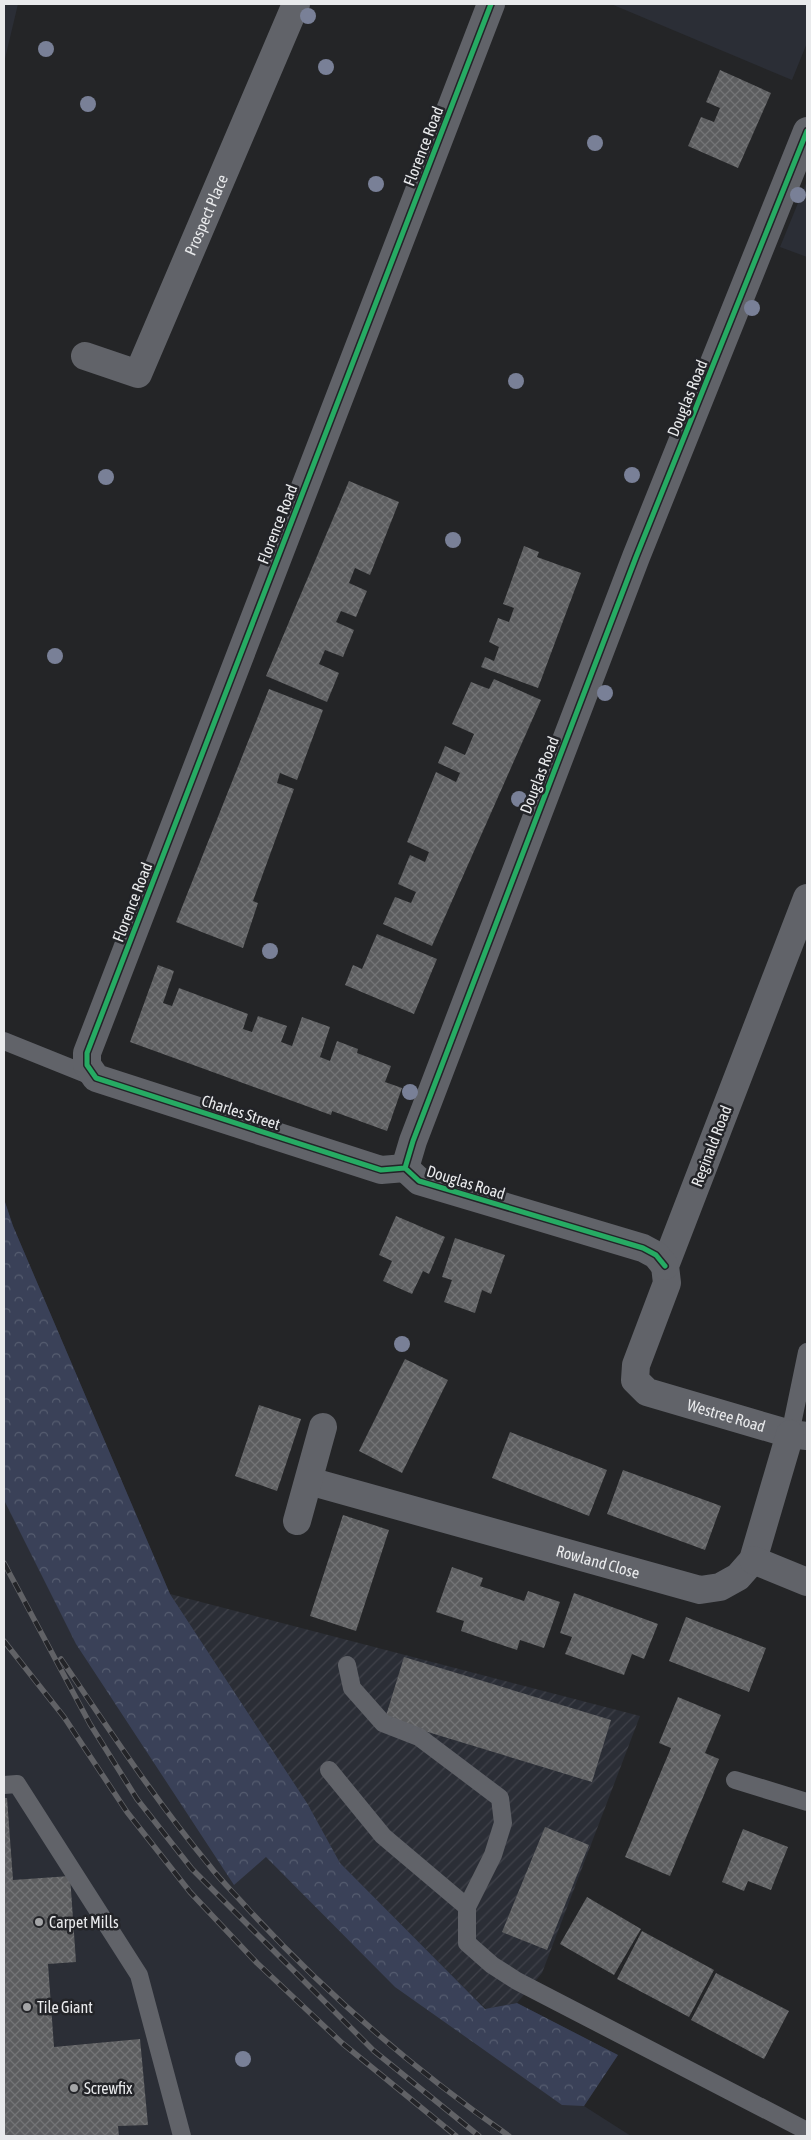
<svg xmlns="http://www.w3.org/2000/svg" width="811" height="2140" font-family="'Asap Condensed',sans-serif">
<defs>
<pattern id="industrial-furrows" width="10" height="10" patternUnits="userSpaceOnUse" patternTransform="scale(1.25)"><rect width="10" height="10" fill="#2b2e36"/><path d="M-1 1l2-2M0 10L10 0M9 11l2-2" fill="none" stroke="#40424a"/></pattern>
<pattern id="forest-crowns" width="20" height="18" patternUnits="userSpaceOnUse" patternTransform="scale(1.25)"><rect width="20" height="18" fill="#3a4158"/><path d="M2 6a3 3 0 1 1 6 0M12 15a3 3 0 1 1 6 0" fill="none" stroke="#565d70"/></pattern>
<pattern id="building-cross-hatch" width="8" height="8" patternUnits="userSpaceOnUse" patternTransform="scale(1.25)"><rect width="8" height="8" fill="#5c5d5f"/><path d="M0 0l8 8M0 8l8-8" fill="none" stroke="#737476"/></pattern>
</defs>
<rect width="100%" height="100%" fill="#242527"/>
<path fill="#2b2e36" d="M4,4h14l-14,59z
M611,4h196v39l-15,37z
M807,181v76l-27,-10z
M4,1199l9,27 157,368 137,209 178,206 32,-6 101,52 -34,51 47,30h-627z"/>
<path fill="url(#industrial-furrows)" d="M170,1594l470,122 -98,257 -25,30 -31,6 -146,-146 -33,-60z"/>
<path fill="url(#forest-crowns)" d="M4,1199l9,27 157,368 137,209 33,60 145,146 32,-6 101,52 -34,51 -22,-1 -167,-118 -129,-130 -32,28 -158,-241 -72,-144z"/>
<path fill="url(#building-cross-hatch)" d="M720,70l51,23 -33,75 -50,-22 13,-29 13,5 6,-14 -14,-6z
M349,481l50,21 -29,73 -15,-7 -6,15 18,8 -11,26 -15,-6 -5,11 18,8 -11,27 -18,-7 -6,14 20,9 -12,29 -61,-26z
M524,546l15,6 -2,5 44,16 -43,115 -57,-21 4,-10 9,4 5,-14 -10,-5 9,-24 11,4 5,-14 -11,-4z
M494,679l47,21 -109,246 -49,-22 12,-27 16,6 5,-11 -18,-8 12,-29 15,7 4,-10 -22,-10 29,-70 20,10 4,-9 -22,-10 7,-17 20,9 9,-21 -22,-10 19,-42 18,7z
M269,689l54,21 -26,70 -17,-7 -3,10 17,6 -41,112 5,2 -15,45 -67,-26z
M377,934l60,25 -23,55 -69,-29 8,-20 9,4z
M158,965l16,6 -11,32 9,3 7,-18 69,26 -5,15 9,3 6,-16 29,10 -6,16 11,4 10,-29 28,10 -10,30 10,4 7,-20 21,8 -1,4 34,13 -6,16 17,6 -15,43 -55,-20 -1,4 -201,-73z
M396,1216l49,21 -16,37 -6,-3 -11,23 -29,-13 9,-20 -13,-6z
M455,1238l50,17 -14,39 -9,-4 -7,23 -31,-11 8,-22 -10,-3z
M405,1359l43,21 -46,93 -43,-22z
M259,1405l42,14 -24,72 -42,-15z
M510,1432l97,38 -18,46 -97,-38z
M623,1470l98,36 -16,44 -98,-36z
M343,1515l46,15 -33,101 -46,-15z
M452,1567l31,11 -3,8 44,15 4,-10 32,11 -16,46 -24,-8 -3,10 -56,-19 3,-10 -28,-9z
M574,1593l84,31 -14,35 -12,-5 -8,21 -59,-21 7,-17 -12,-4z
M686,1617l80,31 -17,44 -80,-31z
M404,1657l207,63 -19,62 -207,-63z
M678,1697l43,18 -16,38 14,6 -49,117 -45,-19 46,-109 -12,-5z
M4,1798h3l6,82 57,-4 6,86 -28,2 6,83 86,-8 8,86 -30,1 1,10h-115z
M545,1827l44,18 -42,105 -45,-18z
M743,1829l45,18 -17,43 -23,-9 -4,10 -22,-9z
M587,1897l54,32 -27,46 -54,-31z
M642,1931l72,39 -25,47 -72,-38z
M716,1973l73,38 -25,48 -73,-39z"/>
<g fill="none" stroke-linecap="round" stroke-linejoin="round">
<path stroke="#616369" stroke-width="18" d="M4,1041l92,37
M790,1434l17,-82
M347,1665l5,23 31,35 36,14 81,61 3,25 -10,32 -26,52v36l25,22 25,16 290,150
M329,1770l54,66 84,71
M735,1780l72,22
M4,1785l13,-1 122,191 43,161"/>
<g stroke="#616369" stroke-width="28">
<path id="s1" d="M85,356l53,18 158,-370"/>
<path id="s2" d="M807,898l-142,368 2,17 -31,82 -1,15 12,12 143,42 17,2"/>
<path d="M405,1168l-24,2 -285,-92 -9,-13v-12l404,-1049"/>
<path d="M665,1266l-9,-11 -13,-7 -224,-67 -14,-13 8,-27 223,-584 171,-426"/>
<path id="s3" d="M309,1481l391,109 20,-3 18,-10 15,-17 37,-126"/>
<path d="M297,1521l26,-94"/>
<path d="M753,1560l54,22"/>
</g>
<defs>
<path id="rail" d="M4,1563l86,161 47,75 55,70 182,182 105,85
M4,1641l60,76 63,95 63,80 67,71 85,80 114,93
M61,1659c48,70 94,141 148,206 12,16 27,30 40,45 78,85 166,160 260,226"/>
</defs>
<use href="#rail" stroke="#616266" stroke-width="5.5"/>
<use href="#rail" stroke="#232428" stroke-width="4" stroke-dasharray="11" stroke-linecap="butt"/>
<defs>
<path id="cycleway" d="M405,1168l-24,2 -285,-92 -9,-13v-12l404,-1049
M665,1266l-9,-11 -13,-7 -224,-67 -14,-13 8,-27 223,-584 171,-426"/>
</defs>
<use href="#cycleway" stroke="#232428" stroke-width="8"/>
<use href="#cycleway" stroke="#26ab63" stroke-width="5"/>
</g>
<g fill="#798097">
<circle cx="308" cy="16" r="8"/>
<circle cx="46" cy="49" r="8"/>
<circle cx="326" cy="67" r="8"/>
<circle cx="88" cy="104" r="8"/>
<circle cx="595" cy="143" r="8"/>
<circle cx="376" cy="184" r="8"/>
<circle cx="798" cy="195" r="8"/>
<circle cx="752" cy="308" r="8"/>
<circle cx="516" cy="381" r="8"/>
<circle cx="632" cy="475" r="8"/>
<circle cx="106" cy="477" r="8"/>
<circle cx="453" cy="540" r="8"/>
<circle cx="55" cy="656" r="8"/>
<circle cx="605" cy="693" r="8"/>
<circle cx="519" cy="799" r="8"/>
<circle cx="270" cy="951" r="8"/>
<circle cx="410" cy="1092" r="8"/>
<circle cx="402" cy="1344" r="8"/>
<circle cx="243" cy="2059" r="8"/>
</g>
<g fill="#a4a5a7" stroke="#232428" stroke-width="2">
<circle cx="39" cy="1922" r="5"/>
<circle cx="27" cy="2007" r="5"/>
<circle cx="74" cy="2088" r="5"/>
</g>
<g text-anchor="middle" stroke-width="5" stroke-linejoin="round" paint-order="stroke">
<g font-size="16" fill="#e9eaec" stroke="#232428">
<text transform="translate(423 146) rotate(-69)" y="6">Florence Road</text>
<text dy="6" stroke="none"><textPath href="#s1" startOffset="229">Prospect Place</textPath></text>
<text transform="translate(687 398) rotate(-68)" y="6">Douglas Road</text>
<text transform="translate(277 524) rotate(-69)" y="6">Florence Road</text>
<text transform="translate(539 775) rotate(-69)" y="6">Douglas Road</text>
<text transform="translate(132 902) rotate(-69)" y="6">Florence Road</text>
<text transform="translate(241 1112) rotate(18)" y="6">Charles Street</text>
<text transform="translate(711 1146) rotate(-69)" y="6">Reginald Road</text>
<text transform="translate(466 1182) rotate(17)" y="6">Douglas Road</text>
<text dy="6" stroke="none"><textPath href="#s2" startOffset="614">Westree Road</textPath></text>
<text dy="6" stroke="none"><textPath href="#s3" startOffset="300">Rowland Close</textPath></text>
</g>
<g font-size="16" fill="#e9eaec" stroke="#232428" text-anchor="start">
<text x="49" y="1928">Carpet Mills</text>
<text x="37" y="2013">Tile Giant</text>
<text x="84" y="2094">Screwfix</text>
</g>
</g>
<rect width="811" height="2140" fill="none" stroke="#e9eaec" stroke-width="10"/>
</svg>
